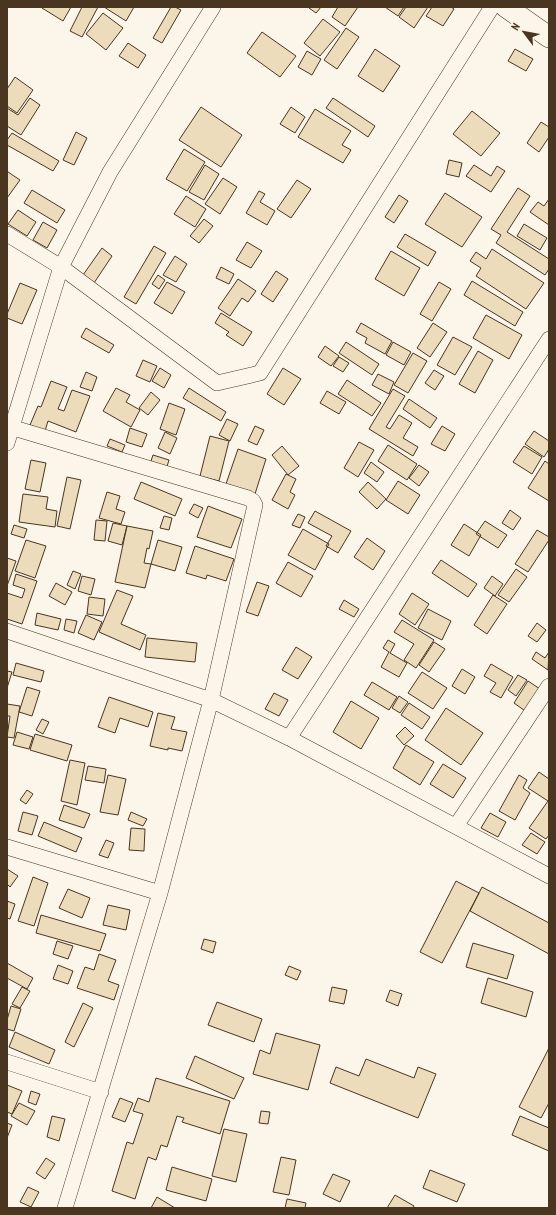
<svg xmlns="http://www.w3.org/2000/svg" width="556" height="1215" font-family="'PT Sans Narrow',sans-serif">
<rect width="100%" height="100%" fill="#fbf6e9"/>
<path fill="#ecdcbc" stroke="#4a3520" d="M43,7h28l-8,14 -21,-13z
M82,7h16l-16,30 -12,-6z
M104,7h30l-8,14z
M171,7h4l6,3 -19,33 -9,-5z
M310,7h11l-5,6 -7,-5z
M338,7h20l-13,19 -13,-9z
M385,7h19l-6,9z
M406,7h22l-14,21 -15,-11z
M432,7h19l3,2 -11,17 -17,-10z
M103,13l20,15 -17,22 -20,-16z
M323,19l17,13 -20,24 -16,-13z
M346,28l13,9 -22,32 -13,-9z
M262,32l34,24 -16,21 -33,-24z
M128,43l18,12 -8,13 -19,-12z
M375,49l25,17 -17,26 -25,-16z
M515,49l18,10 -7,12 -18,-10z
M307,51l14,8 -9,16 -14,-8z
M15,77l18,13 -16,23 -10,-7v-17z
M30,98l10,7 -19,30 -14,-9v-18l11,7z
M333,98l42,28 -7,11 -42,-29z
M201,107l41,28 -21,32 -42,-27z
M291,107l14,10 -10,16 -15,-9z
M315,109l36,22 -9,14 9,5 -8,13 -45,-26z
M472,111l28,22 -19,23 -28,-22z
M541,122l8,5v10l-10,15 -12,-9z
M76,132l11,6 -13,27 -11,-5z
M12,133l47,28 -6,10 -46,-26v-5z
M184,149l21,13 -18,29 -21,-12z
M449,160l13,3 -3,14 -13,-3z
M205,165l14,9 -15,26 -15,-8z
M474,165l17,11 6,-10 8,5 -14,21 -25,-16z
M8,172l12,8 -13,18v-25z
M223,178l14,9 -17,27 -15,-10z
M297,180l14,9 -20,29 -14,-9z
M518,188l12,8 -23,36 42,27v10l-4,6 -49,-32 5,-8 -10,-6z
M32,190l33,20 -8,13 -33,-20z
M259,191l6,3 -5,8 15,9 -8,14 -21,-12z
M445,193l37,24 -20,30 -37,-23z
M399,195l9,6 -14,22 -9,-6z
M186,196l20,13 -11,18 -21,-13z
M549,199v26l-19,-13 8,-10 6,4z
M18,210l18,12 -9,14 -19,-12z
M204,219l9,7 -14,17 -9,-7z
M43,222l14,8 -10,18 -14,-8z
M524,224l23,14 -7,12 -23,-14z
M405,234l31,18 -8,14 -31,-19z
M247,242l15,9 -11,17 -15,-8z
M154,246l12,7 -30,51 -12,-7z
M102,248l10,8 -18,27 -11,-8z
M492,249l52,34 -18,26 -50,-33 5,-8 -11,-7 6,-9 10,7z
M391,251l29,17 -16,28 -29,-17z
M175,256l12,8 -11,18 -13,-7z
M221,267l13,7 -5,10 -13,-6z
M276,271l12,8 -15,23 -12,-8z
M158,275l7,5 -6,9 -7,-5z
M238,279l18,12 -8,11 -6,-4 -12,18 -12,-8z
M472,281l51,31 -8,14 -51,-31z
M167,282l18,10 -13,22 -18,-11z
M439,282l12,7 -19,32 -12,-7z
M20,283l17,7 -15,34 -15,-6v-4z
M221,313l31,19 -9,14 -17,-11 3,-3 -14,-9z
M486,315l36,20 -13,24 -36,-21z
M361,323l31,18 -7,13 -20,-11 2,-5 -11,-6z
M433,323l14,9 -17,25 -13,-9z
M86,328l28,17 -5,8 -28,-16z
M453,337l19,10 -17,28 -18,-10z
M346,342l33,22 -7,11 -33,-22z
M393,342l18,10 -7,13 -18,-10z
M325,346l14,10 -8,10 -13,-9z
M478,351l15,9 -18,33 -16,-9z
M413,353l14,8 -19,32 -14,-8z
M339,357l10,6 -6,9 -10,-6z
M143,360l14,6 -7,16 -14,-6z
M160,368l11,7 -7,13 -12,-7z
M283,368l18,11 -17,26 -17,-11z
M434,370l10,6 -9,14 -10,-7z
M86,372l11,5 -5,14 -12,-4z
M378,374l16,8 -5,12 -17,-9z
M347,380l34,23 -9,13 -34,-22z
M51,381l16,6 -9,22 6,2 8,-21 18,6 -14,36 -28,-11 -3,10 -15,-6 8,-19 3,1z
M116,388l14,7 -4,7 14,8 -9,17 -28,-16z
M189,388l37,24 -5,9 -38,-23z
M393,389l12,7 -19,31 4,2 9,-14 13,8 -9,15 15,9 -5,9 -44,-27z
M327,391l19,11 -7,12 -19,-11z
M151,392l9,8 -12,15 -9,-7z
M409,399l28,19 -7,10 -27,-19z
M169,403l16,6 -9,26 -16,-6z
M227,419l11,5 -8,17 -11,-6z
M255,426l9,4 -7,15 -9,-4z
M442,426l13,8 -10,17 -14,-7z
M130,428l17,6 -5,13 -16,-5z
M534,431l15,10v8l-5,8 -19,-13z
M165,432l12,6 -7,16 -12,-6z
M210,436l19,5 -10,40 -19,-5z
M110,439l15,6 -3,7 -15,-6z
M359,442l15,8 -16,27 -14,-9z
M388,445l29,19 -10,16 -29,-19z
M282,446l17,20 -11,9 -16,-20z
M524,446l18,11 -10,17 -19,-12z
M238,449l28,10 -11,35 -29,-10z
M153,455l16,5 -4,13 -16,-6z
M31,460l15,3 -6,29 -15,-3z
M545,461l4,3v37l-21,-13z
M371,462l13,10 -7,10 -13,-9z
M419,465l10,7 -10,14 -10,-8z
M286,474l10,5 -6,13 5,3 -7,14 -16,-9z
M67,477l14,3 -11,49 -13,-3z
M398,481l22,14 -12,19 -22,-14z
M141,482l41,17 -7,17 -41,-17z
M368,482l18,17 -9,10 -18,-17z
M107,492l13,4 -4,13 9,3 -4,12 -22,-6z
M23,494l25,3 -2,12 11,2 -2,16 -36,-5z
M194,504l9,4 -5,10 -9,-5z
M208,506l34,13 -11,29 -34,-11z
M510,510l11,8 -8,12 -11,-7z
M315,511l36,20 -13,22 -12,-7 6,-10 -24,-13z
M298,514l7,3 -5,11 -8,-3z
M164,516l8,2 -3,12 -9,-2z
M96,520l11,1 -2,20 -11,-1z
M485,521l22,14 -9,13 -22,-14z
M113,523l14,3 -5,19 -14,-4z
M464,524l17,11 -12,21 -18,-11z
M14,525l13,4 -3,9 -13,-4z
M127,526l26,5 -4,18 -2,-1 -3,15 7,1 -6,24 -30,-6z
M303,529l26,15 -14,26 -27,-15z
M537,530l12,7v3l-21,32 -13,-8z
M367,538l18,13 -12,19 -19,-13z
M26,540l20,6 -11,32 -20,-7z
M158,540l24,7 -7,24 -24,-7z
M195,546l39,13 -8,22 -19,-6 -1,4 -20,-6z
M7,558l9,3 -9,25z
M441,560l36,24 -9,13 -36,-24z
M288,562l25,14 -12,21 -25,-14z
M516,569l11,8 -18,25 -11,-7z
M73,571l8,3 -6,15 -8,-4z
M16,574l21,7 -15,43 -15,-5v-26l15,5 3,-9 -12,-4z
M82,576l13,3 -4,16 -13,-4z
M492,576l11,8 -8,12 -11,-8z
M257,582l12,4 -11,30 -12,-4z
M56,583l16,9 -7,13 -16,-9z
M117,590l16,6 -12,28 25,11 -6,15 -41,-18z
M412,593l17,11 -14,21 -16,-11z
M493,595l14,9 -20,30 -13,-9z
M89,597l16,2 -2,17 -16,-2z
M344,600l15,9 -5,8 -15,-8z
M428,609l23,12 -9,19 -24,-12z
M37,613l24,6 -3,11 -23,-5z
M86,615l16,7 -8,18 -16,-7z
M66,619l11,2 -3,12 -10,-3z
M402,620l32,20 -18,28 -12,-8 10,-16 -20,-12z
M537,623l9,7 -9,12 -9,-6z
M147,638l50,5 -2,19 -50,-5z
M388,640l7,4 -5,9 17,10 -8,14 -18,-10 8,-15 -6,-4z
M434,642l11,7 -16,23 -10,-7z
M296,647l16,10 -14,22 -16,-9z
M536,652l9,6 4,-6 -1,18 -16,-11z
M16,663l28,8 -3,11 -28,-7z
M491,664l22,13 -12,21 -11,-6 6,-9 -12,-7z
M462,669l13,8 -10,17 -13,-8z
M7,671l5,1 -5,16z
M422,672l25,16 -14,21 -25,-16z
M518,675l9,5 -11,16 -8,-6z
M528,681l15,10 -15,22 -14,-10z
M372,682l25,15 -8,13 -25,-15z
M27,687l13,4 -8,25 -13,-4z
M274,693l14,7 -9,16 -14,-7z
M399,696l9,6 -8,11 -8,-5z
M109,697l44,15 -5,15 -28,-9 -5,15 -17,-6z
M351,701l28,17 -18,31 -28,-17z
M409,703l21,14 -8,12 -21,-14z
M7,704l13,2 -6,32 -7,-1 3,-21h-3z
M446,708l37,25 -22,32 -36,-25z
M158,713l17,4 -4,12 16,3 -5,19 -14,-3v2l-18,-4z
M42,719l7,3 -6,12 -7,-4z
M405,727l9,9 -10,9 -8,-9z
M17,732l16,5 -4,12 -16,-4z
M35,734l37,11 -5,16 -37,-11z
M406,745l28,17 -14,23 -27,-17z
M70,760l15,3 -8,42 -16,-4z
M443,764l23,14 -13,20 -23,-14z
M88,766l18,3 -2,14 -19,-3z
M539,772l10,7v56l-3,4 -17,-11 19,-27 -20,-13z
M108,775l18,4 -8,36 -18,-3z
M519,775l8,5 -4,8 7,5 -15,27 -16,-9z
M27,790l6,4 -7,10 -6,-4z
M64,805l26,9 -6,14 -25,-8z
M23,812l15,4 -6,19 -14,-4z
M131,812l16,7 -4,7 -15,-6z
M490,813l16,9 -8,15 -17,-9z
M44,822l38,16 -6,14 -38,-16z
M131,828l14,1 -1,22 -15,-1z
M531,833l14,9 -8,12 -15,-9z
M106,840l8,3 -6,15 -9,-3z
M7,869l11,7 -8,11 -3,-3z
M33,877l15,6 -14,43 -16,-5z
M456,881l23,12 -37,70 -22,-11z
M482,887l67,36v31l-79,-43z
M68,889l22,9 -8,20 -23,-10z
M7,901l8,3 -5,15 -3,-1z
M108,905l22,5 -4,20 -23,-5z
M41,915l65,19 -6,17 -64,-18z
M204,939l12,3 -3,11 -12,-4z
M57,941l16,5 -5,13 -15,-5z
M473,943l41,12 -7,24 -41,-12z
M99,954l17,6 -8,21 11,4 -5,15 -37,-12 8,-21 9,3z
M7,963l26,15 -6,11 -20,-11z
M58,965l15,6 -5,13 -15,-5z
M289,966l12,5 -4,9 -12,-5z
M488,978l45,14 -7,25 -45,-14z
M22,987l8,4 -10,17 -8,-4z
M332,987l15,3 -3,14 -15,-3z
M390,990l12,4 -4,12 -12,-5z
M217,1002l45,17 -8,23 -46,-17z
M83,1003l10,5 -19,39 -9,-5z
M11,1006l10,3 -7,22 -7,-2v-9z
M15,1032l40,18 -6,14 -40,-17z
M276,1033l44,12 -12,45 -55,-16 7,-24 10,4z
M549,1048v55l-8,15 -22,-11z
M195,1056l49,22 -10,21 -48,-21z
M366,1059l48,19 4,-11 18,7 -18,44 -88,-35 6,-16 23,9z
M156,1078l74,23 -10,33 -38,-12 2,-4 -7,-2 -10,31 -6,-2 -5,15 -8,-3 -13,42 -23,-8 15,-49 6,2 10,-30 -10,-3 5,-13 11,4z
M7,1085l15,6 -10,23 -5,-2z
M31,1091l9,3 -4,11 -8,-3z
M120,1098l13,5 -8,19 -13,-5z
M19,1103l16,8 -8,14 -16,-9z
M261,1111l9,1 -2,12 -9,-1z
M52,1116l13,3 -6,22 -12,-4z
M520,1116l29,12v23l-37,-16z
M7,1123l5,2 -5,13z
M224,1129l23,5 -11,48 -24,-6z
M281,1157l15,3 -7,35 -16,-3z
M46,1158l9,6 -10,15 -9,-6z
M172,1167l40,12 -6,22 -40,-11z
M430,1170l35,14 -8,18 -34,-14z
M333,1174l17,7 -10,21 -17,-8z
M28,1187l11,5 -8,15 -11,-5z
M395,1195l19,11 -1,2h-26z
M157,1197l18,11h-24z
M287,1199l19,4 -1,5h-20z"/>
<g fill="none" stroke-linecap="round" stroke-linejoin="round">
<defs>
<path id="street" d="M7,234l54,33 156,116 43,-10 232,-366
M7,426l241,72 5,3 2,4 -44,195 -51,193 -95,315
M7,443l54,-176 49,-95 103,-165
M7,631l204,69 78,38 260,138
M289,738l260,-399
M456,826l93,-140
M7,847l153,46
M7,1062l94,30"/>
<path id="secondary" d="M506,7l43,30"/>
</defs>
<use href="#street" stroke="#4a3520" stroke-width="16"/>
<use href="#secondary" stroke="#4a3520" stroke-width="22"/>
<use href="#street" stroke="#fbf6e9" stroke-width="15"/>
<use href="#secondary" stroke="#fbf6e9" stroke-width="21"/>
</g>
<rect width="556" height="1215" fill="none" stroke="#4a3520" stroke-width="16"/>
<g transform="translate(524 32) rotate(302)" stroke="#fbf6e9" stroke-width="3" paint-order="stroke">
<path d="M0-3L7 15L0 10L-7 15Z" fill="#4a3520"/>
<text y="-6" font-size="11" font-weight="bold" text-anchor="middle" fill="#4a3520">N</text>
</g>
</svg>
